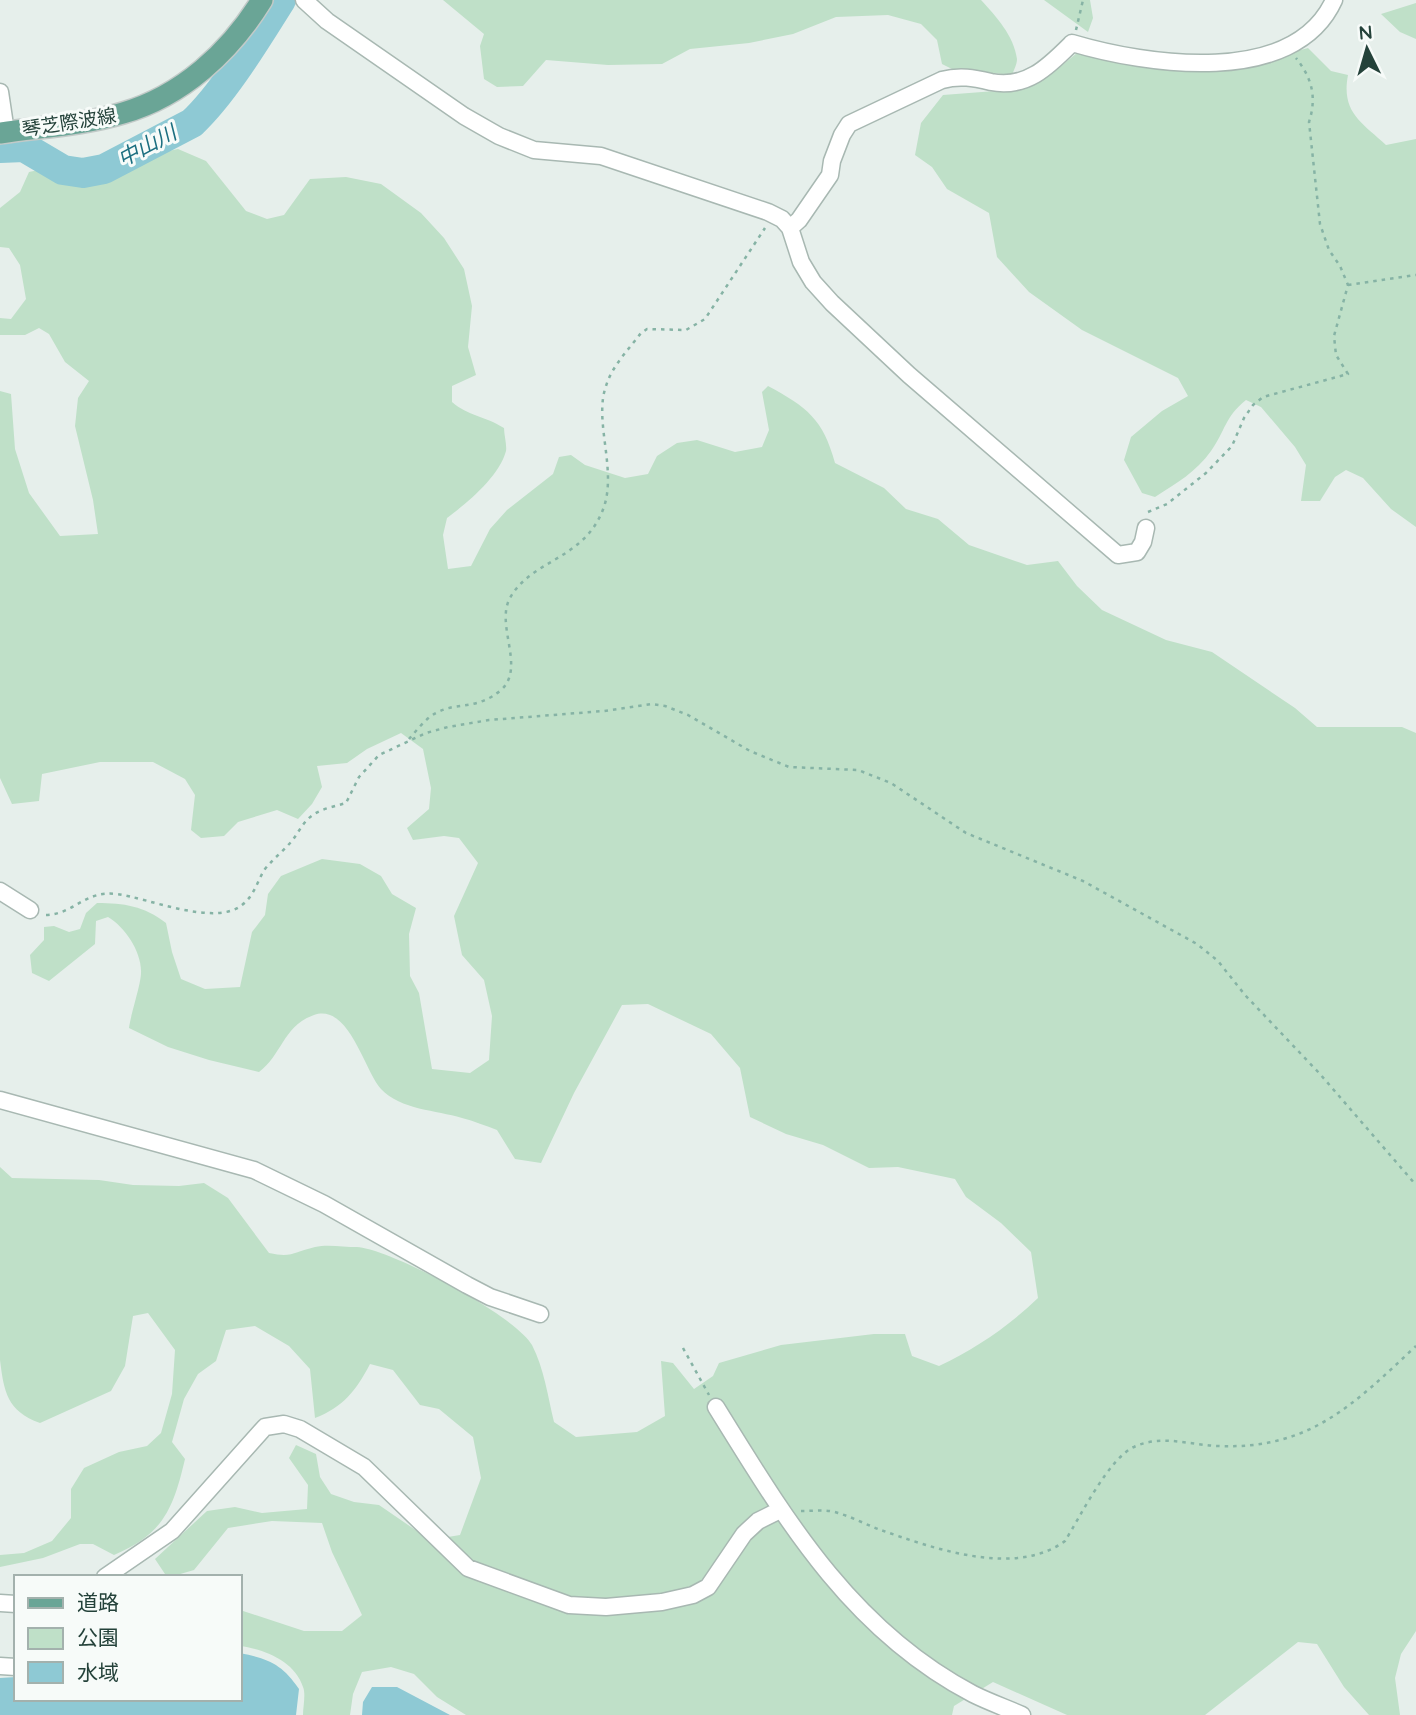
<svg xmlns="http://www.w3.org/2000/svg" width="1416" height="1715" font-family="Quicksand,'Noto Sans JP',sans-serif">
<rect width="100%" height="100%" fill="#e6efeb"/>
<path fill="#bfe0c8" d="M443,0h538c15,16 33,36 36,59 0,5 -3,11 -5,16l-60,-6 -10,-5 -5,-24 -16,-16 -33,-9 -52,2 -43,17 -44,9 -59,6 -28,15 -54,1 -62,-5 -23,26 -26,1 -13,-8 -4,-33 4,-12z
M1044,0h46l3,18 -5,14z
M1416,3v36l-16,-7 -19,-18z
M1308,48l23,23 17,4c-7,37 13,47 38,70l30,-6v388l-25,-18 -28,-31 -17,-8 -11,7 -15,24h-19l5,-36 -11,-18 -34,-40 -15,-7c-22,18 -20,30 -35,51 -15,21 -34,32 -56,46l-13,-4 -18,-33 7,-23 31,-26 26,-15 -10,-18 -96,-48 -53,-38 -32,-35 -8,-44 -42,-24 -15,-22 -17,-12 6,-32 22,-28 78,-6 28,-13 28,-23 58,11 132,-5z
M178,149l28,12 40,50 21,8 17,-4 26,-36 36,-2 35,7 40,29 23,25 20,31 8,37 -4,41 8,28 -24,11v16c16,14 33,14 52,26 0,7 3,17 2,23 -7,26 -39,52 -59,67l-4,17 5,34 23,-3 19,-37 17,-19 46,-36 6,-17 12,-2 14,10 40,13 23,-4 9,-18 20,-13 20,-3 38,12 27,-5 7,-17 -7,-38 6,-6c39,21 55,33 67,77l49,25 22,21 32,10 31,26 58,20 31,-4 19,25 25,24 64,30 46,12 83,56 22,19h85l14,6v898l-15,23 -6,24 5,37h-31l-25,-28 -27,-43 -19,-2 -93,73h-138l-74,-33 -39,24 -2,9h-486l-29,-18 -23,-23 -23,-7 -29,5 -9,22 -3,21h-47c0,-8 3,-21 0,-28 -8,-26 -39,-38 -63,-41v-36l64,21h38l20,-16 -30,-63 -10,-29 -50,-2 -44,7 -34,42 -24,7h-3l-12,-18 52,-48 28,-4 27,6 45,-4 1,-24 -19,-27 7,-13 20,9 4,23 11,17 23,8 25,3 51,35 30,-5 21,-57 -8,-41 -34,-28 -19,-4 -27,-35 -23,-6c-14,27 -27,43 -55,54l-5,-49 -21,-23 -34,-20 -29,4 -10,31 -18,13 -14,25 -12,43 13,17c-12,51 -22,75 -71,96l-21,-11h-13l-37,14 -43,9v-12l24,-2 28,-12 19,-23v-29l13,-21 35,-16 28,-6 14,-13 11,-39 3,-44 -27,-37 -15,3 -8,50 -14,25 -71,32c-33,-12 -36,-31 -40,-63v-193l12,11 87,2 34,5 46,1 25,-3 24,15 41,55c23,5 25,-1 46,-6 12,-3 29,0 42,0 34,2 159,69 175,98 12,23 16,52 22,77l22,15 61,-5 28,-16 -4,-55 12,2 21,26 19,-13 6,-13 62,-18 93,-11h31l7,22 27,10c36,-17 70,-40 99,-68l-7,-46 -30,-29 -35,-26 -11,-18 -57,-12 -29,1 -46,-23 -37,-11 -36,-17 -10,-49 -29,-34 -63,-30 -26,1 -48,88 -33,70 -26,-4 -18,-29c-11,-4 -23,-9 -35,-12 -26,-8 -61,-8 -81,-29 -17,-19 -32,-86 -67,-74 -31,11 -32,40 -55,57l-50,-12 -41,-13 -39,-19c2,-15 12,-44 12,-55 1,-21 -16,-46 -33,-56l-12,4 -1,23 -46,37 -17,-8 -2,-18 14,-15v-13l10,-1 15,6 11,-3 6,-16 11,-10c27,0 47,3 69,20l6,29 9,27 24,10 35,-2 12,-55 13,-17 3,-21 13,-18 41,-17 38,5 21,12 11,18 24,14 -7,26 1,42 9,17 13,76 38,4 19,-13 3,-44 -8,-36 -22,-25 -8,-39 24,-53 -19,-25 -15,-2 -31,4 -6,-12 22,-19 2,-21 -8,-39 -22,-16 -34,16 -20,14 -30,3 5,21 -10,17 -14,15 -21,-9 -39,12 -14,14 -23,2 -10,-8 4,-35 -10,-16 -32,-17h-53l-58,12 -3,27 -27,3 -12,-26v-387l11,3 4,55 14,44 31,43 38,-2 -5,-34 -18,-74 3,-28 11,-17 -24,-19 -16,-28 -10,-6 -14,7h-25v-17l11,1 15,-20 -6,-34 -11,-17 -9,-1v-39l20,-16 9,-20 14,-3 30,11 38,-4 48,-23z"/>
<path fill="#8ec9d4" d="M240,1653c29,6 42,11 59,36l-3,26h-296v-37l16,-1v22h224z
M372,1687h25l53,28h-88l1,-13z"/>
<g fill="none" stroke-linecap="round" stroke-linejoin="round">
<path stroke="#8ec9d4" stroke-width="30" d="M0,148l24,-1 39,23 20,3 21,-4 88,-46c32,-30 65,-85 89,-123"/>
<defs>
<path id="minor" d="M304,0l23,21 137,95 35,20 35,14 67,6 167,56 14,7 8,9 11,34 12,20 19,21 77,72 209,180 19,-3 6,-10 3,-14
M0,92l6,40
M790,228l9,-8 31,-45 2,-14 10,-26 7,-11 93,-44c18,-5 32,-2 49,2 36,7 58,-16 81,-39 74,22 222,45 262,-43
M0,891l30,19
M0,1100l254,70 70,34 143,81 23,12 50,17
M716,1407c70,113 135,223 257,287 16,8 33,14 49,21
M105,1577l67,-46 93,-104 19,-3 16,5 64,38 104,101 101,37 37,2 56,-5 31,-7 15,-8 36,-53 14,-13 22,-11
M0,1603l16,1
M0,1666l16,1"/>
<path id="major" d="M0,133c40,-6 84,-8 123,-20 59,-17 107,-61 139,-113"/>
</defs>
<use href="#minor" stroke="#a8b8b2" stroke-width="19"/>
<use href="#major" stroke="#c2cac8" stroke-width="24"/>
<path stroke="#86b3a5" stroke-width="2.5" stroke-dasharray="3.5 5" stroke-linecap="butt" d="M1076,30l7,-30
M1348,285l68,-10
M1148,512l19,-8 39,-31 26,-27 12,-28 9,-13 10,-8 85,-23 -12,-19 -2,-19 14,-51 -8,-19 -11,-16 -9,-26 -11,-102c8,-25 3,-44 -13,-64
M409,739c8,-9 17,-21 27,-26 22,-12 40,-2 65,-23 25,-22 -6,-65 9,-92 21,-38 72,-38 92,-86 17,-39 -9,-90 4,-126 6,-20 23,-37 35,-53l6,-4 39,1 19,-11 60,-91
M46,915c29,-1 38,-25 71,-21 31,4 98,33 125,11 13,-10 15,-24 23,-36 8,-10 18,-18 26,-27 6,-7 10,-16 16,-22 10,-11 26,-13 39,-17l13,-26 20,-22 47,-22 22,-6 41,-7 115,-9 47,-7 14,2 23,9 62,36 39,16 69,3 33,13 75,50 117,48 114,63 21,17 27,34 75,79 96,111
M683,1348l26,47
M801,1511c12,0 26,-2 37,2 14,4 27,11 40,16 54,19 137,49 187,12 15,-24 44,-83 69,-94 27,-13 56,-2 84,-1 92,4 136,-42 198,-100"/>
<use href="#minor" stroke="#fff" stroke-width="16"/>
<use href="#major" stroke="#6aa596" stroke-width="21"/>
</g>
<g text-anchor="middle" stroke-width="6" stroke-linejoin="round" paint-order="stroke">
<g font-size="19" fill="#24423a" stroke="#f7fbf9">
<text transform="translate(69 122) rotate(-9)" y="7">琴芝際波線</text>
</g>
<g font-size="21" font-style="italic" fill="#1c6f80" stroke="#f7fbf9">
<text transform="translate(147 146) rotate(-28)" y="7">中山川</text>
</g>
</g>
<rect x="14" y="1575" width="228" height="126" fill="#f7fbf9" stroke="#a3b1ad" stroke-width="2"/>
<rect x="28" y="1598" width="35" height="10" fill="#6aa596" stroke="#a3b1ad" stroke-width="2"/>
<text x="77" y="1610" font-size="21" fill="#24423a">道路</text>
<rect x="28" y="1628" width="35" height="21" fill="#bfe0c8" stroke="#a3b1ad" stroke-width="2"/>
<text x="77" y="1645" font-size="21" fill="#24423a">公園</text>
<rect x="28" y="1662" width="35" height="21" fill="#8ec9d4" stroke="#a3b1ad" stroke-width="2"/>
<text x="77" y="1680" font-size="21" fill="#24423a">水域</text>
<g transform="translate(1367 49) rotate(355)" stroke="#f7fbf9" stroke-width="5" paint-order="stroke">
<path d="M0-5L12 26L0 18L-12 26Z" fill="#24423a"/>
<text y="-10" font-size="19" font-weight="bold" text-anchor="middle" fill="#24423a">N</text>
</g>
</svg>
